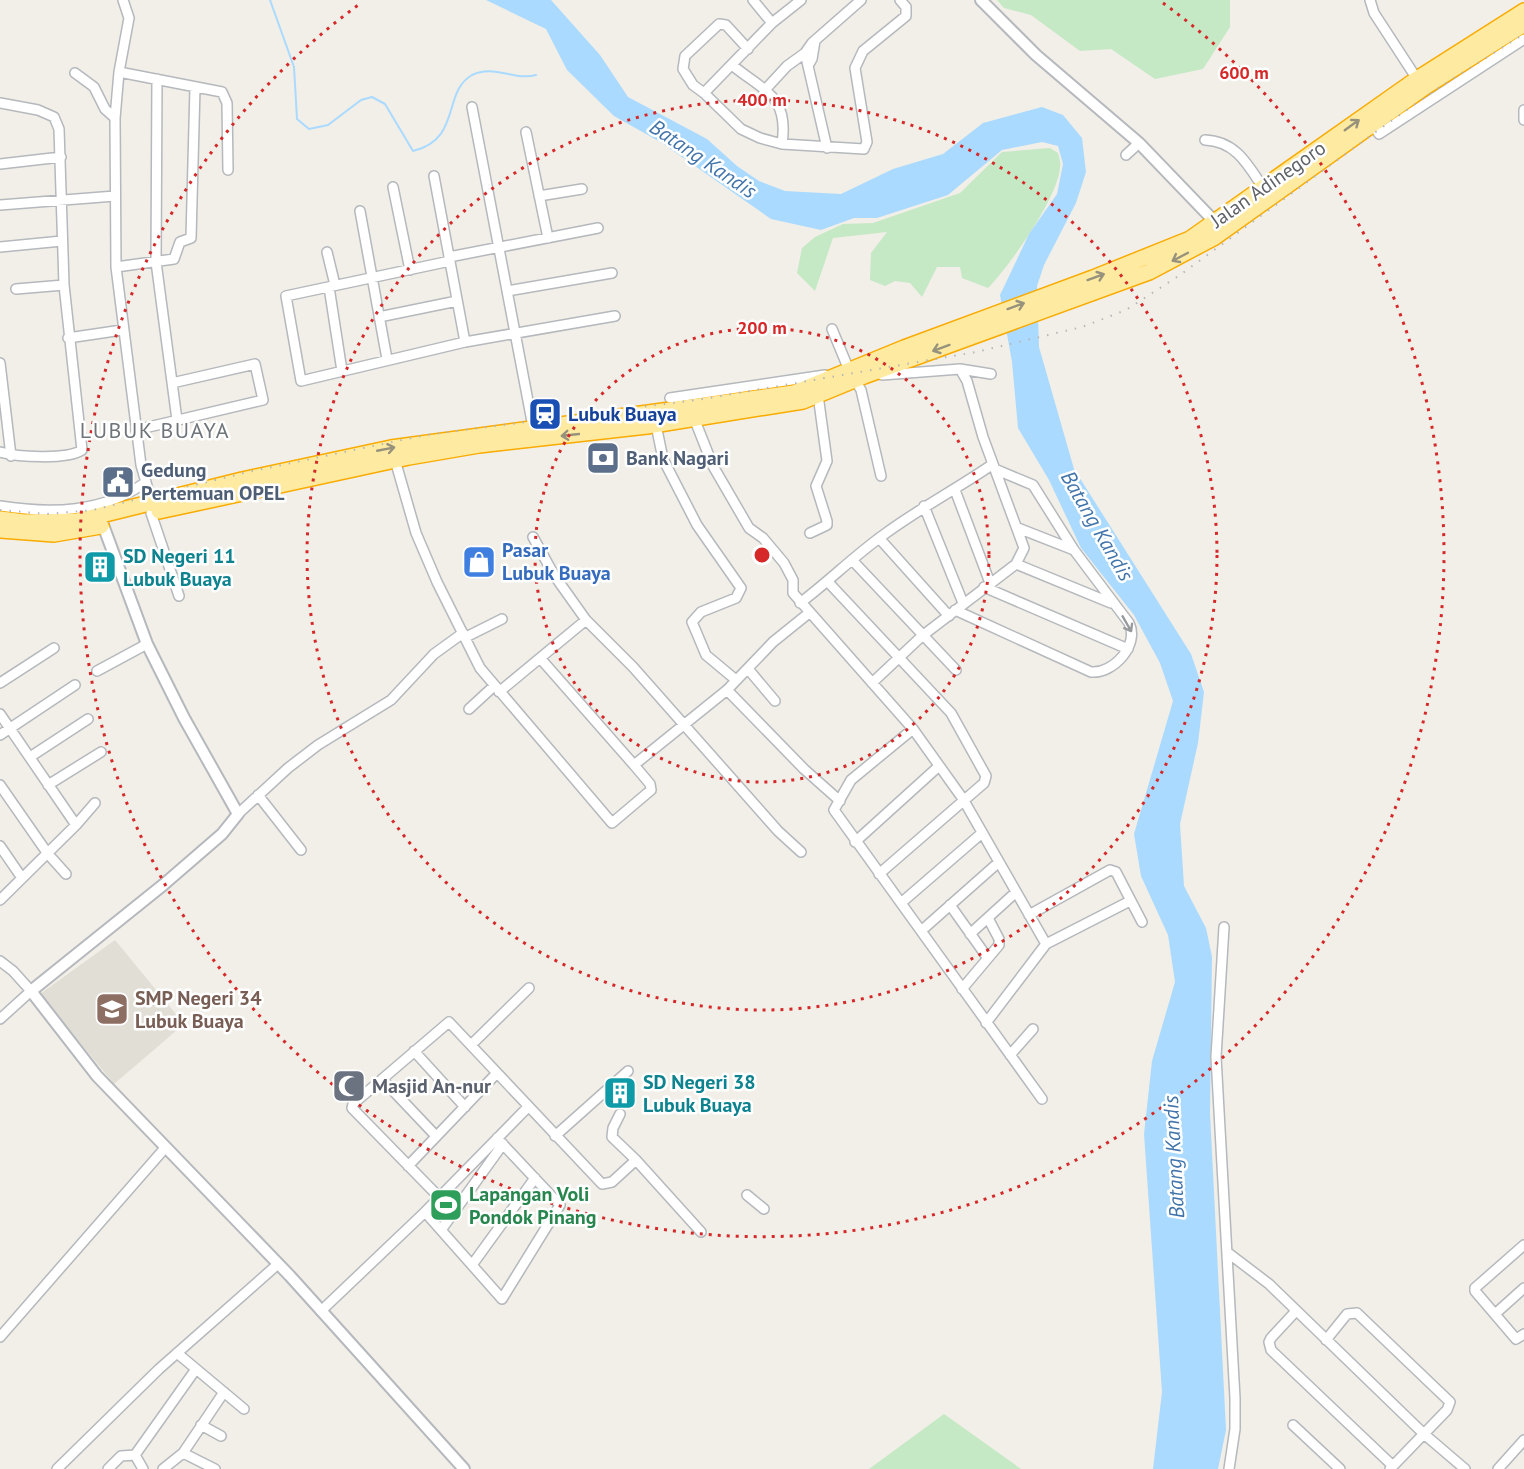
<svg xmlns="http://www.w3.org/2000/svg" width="1524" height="1469" font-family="'PT Sans',sans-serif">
<rect width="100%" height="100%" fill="#f1efe8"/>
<path fill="#e1ded6" d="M115,940l69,84 -70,60 -74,-90z"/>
<path fill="#c5e8c5" d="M997,0h233v27l-27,42 -48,10 -44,-30 -31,2 -49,-36 -27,-7z
M1050,148l8,5c1,4 3,9 2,14 -1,29 -51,100 -72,121l-26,-10 -2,-11h-23l-15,30 -12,-14 -15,-2 -10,5 -15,-6 1,-27 16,-21 -54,6 -18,53 -18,-18 5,-25 13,-11 28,-13 30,-1 87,-30 42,-41z
M944,1414l77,55h-152z"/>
<path fill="#aadaff" d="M486,0h65l49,55 28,42 79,42 30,27 22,15 26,10 56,3 52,-25 50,-15 40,-31 59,-16 21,8 19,23 4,34 -10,31 -32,62 -7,21 2,61 35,122 117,185 13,38 -6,51 -18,81 4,62 22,42 6,29 -2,156 16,317 -8,39h-65l9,-77 -18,-258 8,-73 23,-79 -7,-47 -27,-59 -7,-42 39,-133 -13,-38 -26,-48 -53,-67 -32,-68 -31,-52 -6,-66 -12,-67 29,-61 28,-40 6,-30 -5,-18 -16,-4 -40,8 -54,45 -71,23h-23l-33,12 -50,-11 -109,-76 -48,-27 -47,-46 -21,-41z"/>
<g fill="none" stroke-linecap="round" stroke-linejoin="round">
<path stroke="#aadaff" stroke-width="2" d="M270,0l24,67 3,52 12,10 19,-4 33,-25 11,-3 13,7 28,47c49,-12 29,-59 59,-76 22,-11 42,6 64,0"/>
<defs>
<path id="minor" d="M123,0l6,18 -10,54 -4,46 1,149 25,198 11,38
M753,0l19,23
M1370,0l4,13 43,66
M809,64l3,-5 3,-18
M732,65c33,27 57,31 50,79l82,5 3,-7 -12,-74 8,-17 43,-35v-9l-6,-7
M119,72l103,20 5,11 1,67
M75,73l19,14 11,22 10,9
M157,79l-1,183 21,158
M764,91l23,-25 18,-13
M704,93l-11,-8 -10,-16 2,-13 34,-32 7,1 22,24
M0,103l38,7 16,7 5,12 5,156 18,165c-15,10 -65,7 -82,2
M472,107l61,320
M1524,110v10
M1373,125l6,9 145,-95
M526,132l22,106
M1205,140c31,1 43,25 59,49
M782,144l-22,-6 -19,-9 -37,-36 68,-70 29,-23
M827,148l-22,-95 7,-10 49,-43
M1126,155l13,-12
M0,164l61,-7
M434,176l31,166
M393,187l17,83
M539,196l43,-7
M0,205l115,-9
M360,211l27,148
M0,247l62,-6
M327,252l8,33
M449,257l149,-29
M450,261l-164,35 15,85 164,-39 150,-26
M116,267l58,-8 6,-17 11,-4 4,-151
M329,287l13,84
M16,289l48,-4
M507,291l105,-18
M379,317l78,-16
M832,329l17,41 12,20 20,86
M68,338l54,-8
M0,363l11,93
M960,369l31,5
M670,398l155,-23
M694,418l19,48 36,62 14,10 21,25 9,17v13l120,136 50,70 83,145 -60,79
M656,425l7,34 34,66 44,63 -5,10 -35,14 -9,10 14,33 30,25
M136,430l127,-30 -8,-36 -83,19
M395,460l21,73 21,49 43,86 132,155 39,-33 -1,-6 -16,-19 93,-75 46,-48 36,-29
M997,470l36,15 41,65
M955,490l35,93
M0,506c51,8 103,7 146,-24
M924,506l39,97
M151,513l28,83
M810,533l17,-8v-4l-11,-35 11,-25 -9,-66
M533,537l21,38 32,45 47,47 145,164 23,21
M879,538l70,78
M853,561l103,109
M1016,564l95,39
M828,582l123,131 35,63 -2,7 -105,91
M984,587l144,62
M800,603c28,-21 53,-46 82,-67 36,-27 75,-47 111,-72
M955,610l136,62c22,2 49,-27 38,-49l-55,-73 -56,-22
M466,637l36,-18
M540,658l94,107
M749,670l26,31
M97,671l50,-27
M0,683l54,-35
M872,683l50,-47 94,-72 8,-16 -41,-111 -16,-56 -7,-12 -78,6
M727,690l77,79 36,32
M499,692l87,-72
M469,709l25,-23
M0,714l76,111 -76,75
M913,729l-62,51 -17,30 208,289
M0,735l75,-50
M30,757l58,-38
M0,785l48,69 18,20
M48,785l53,-33
M258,795l43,55
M238,814l50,-46 30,-23 73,-45 43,-46 29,-21
M76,825l19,-22
M855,842l84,-76
M0,846l22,32
M901,903l81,-70
M950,905l37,52
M1029,915l81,-45 6,2 26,50
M1224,927l-8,130 19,341v31l-6,40
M921,931l78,-69
M970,934l45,-41
M1046,944l84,-43
M0,961l13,10 18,20 -31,28
M962,989l37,-44v-6l-11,-21
M471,1045l58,-57
M414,1051l51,56
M1010,1055l23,-26
M382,1079l54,57
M620,1114l-7,14 -1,9 24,23
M555,1136l73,-65
M408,1166l89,-93
M747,1195l17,14
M439,1197l-87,-89 1,-4 96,-82 153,162 10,-2 24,-22 65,72
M425,1212l77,87 58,-94 -63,-67
M441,1230l62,-86
M1524,1245l-49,43v3l41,48 8,-5
M1227,1252l42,32 155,150 41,35
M472,1265l63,-87
M321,1311l104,-99 102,-104
M1296,1311l-25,27 -2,4 2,8 122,116
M1495,1314l29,-26
M0,1337l165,-189
M1326,1340l21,-26 10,-1 93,89 -3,8 -57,59
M177,1353l67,56
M201,1425l20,11
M1293,1425l47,44
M183,1453l41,-61
M57,1469l102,-100 119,-105
M108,1469l13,-13 14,-1
M143,1469l-8,-14 61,-86
M163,1469l20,-16 32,16
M1498,1469l26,-29"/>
<path id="tertiary" d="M981,0l55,55 103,88 76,79
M103,525l44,119 37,74 54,96 -16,20 -59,51 -132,106 66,85 193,200 174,193"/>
<path id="trunk" d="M159,511l250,-54 70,-12 168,-19 156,-25 61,-25 285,-104 66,-35 210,-150 99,-63
M0,519l24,3 53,-1 165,-41 149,-32 403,-55 110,-45 189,-70 97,-39 227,-160 107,-68
M0,530l54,4 47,-8"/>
</defs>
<use href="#minor" stroke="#b5b8bc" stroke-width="12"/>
<use href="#tertiary" stroke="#b5b8bc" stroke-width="14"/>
<use href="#trunk" stroke="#f9ab00" stroke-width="18"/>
<use href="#minor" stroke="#fff" stroke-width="9"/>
<use href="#tertiary" stroke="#fff" stroke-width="10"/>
<use href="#trunk" stroke="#feeaa1" stroke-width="15"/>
<path stroke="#b6b7b8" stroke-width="2" stroke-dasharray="1.5 8" stroke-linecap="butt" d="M0,510l47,4 46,-4 155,-38 178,-37 277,-36 273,-47 106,-25 44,-17 54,-35 197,-144 61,-43 86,-54"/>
</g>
<defs><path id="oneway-shaft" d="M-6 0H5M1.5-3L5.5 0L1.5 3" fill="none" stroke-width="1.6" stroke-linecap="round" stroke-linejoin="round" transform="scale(1.5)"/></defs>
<g stroke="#97927c">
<use href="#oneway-shaft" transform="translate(1352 125) rotate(-36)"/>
<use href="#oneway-shaft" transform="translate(1180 257) rotate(152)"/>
<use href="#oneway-shaft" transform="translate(1096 277) rotate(-20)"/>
<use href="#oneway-shaft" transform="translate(1016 306) rotate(-20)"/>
<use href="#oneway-shaft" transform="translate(941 348) rotate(160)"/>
<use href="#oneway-shaft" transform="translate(570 435) rotate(174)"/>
<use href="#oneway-shaft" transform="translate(386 449) rotate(-11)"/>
</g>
<use stroke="#979a9d" href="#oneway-shaft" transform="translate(1127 624) rotate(60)"/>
<g fill="none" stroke="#d62828" stroke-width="3" stroke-dasharray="3 6">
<circle cx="762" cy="555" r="227"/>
<circle cx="762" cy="555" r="455"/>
<path d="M1163 3A682 682 0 1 1 361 3"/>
</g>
<defs>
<symbol id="station-square" viewBox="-11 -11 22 22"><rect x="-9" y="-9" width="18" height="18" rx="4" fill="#1a4fb4" stroke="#fff"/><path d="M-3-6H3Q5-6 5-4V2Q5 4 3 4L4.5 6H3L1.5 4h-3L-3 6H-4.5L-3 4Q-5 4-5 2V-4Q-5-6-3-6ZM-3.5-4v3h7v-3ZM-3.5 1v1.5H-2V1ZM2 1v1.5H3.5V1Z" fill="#fff"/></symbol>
<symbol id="bank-square" viewBox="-11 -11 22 22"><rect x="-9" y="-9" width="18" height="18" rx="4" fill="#5c6f8a" stroke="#fff"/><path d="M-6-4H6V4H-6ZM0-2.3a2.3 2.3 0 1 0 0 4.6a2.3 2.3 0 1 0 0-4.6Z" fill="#fff"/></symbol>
<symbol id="civic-square" viewBox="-11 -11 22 22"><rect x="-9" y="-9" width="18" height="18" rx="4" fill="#5c6f8a" stroke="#fff"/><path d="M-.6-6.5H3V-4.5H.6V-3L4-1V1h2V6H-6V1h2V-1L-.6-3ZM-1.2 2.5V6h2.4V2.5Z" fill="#fff"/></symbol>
<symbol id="shop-square" viewBox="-11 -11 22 22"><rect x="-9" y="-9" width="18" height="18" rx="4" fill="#3f7fe0" stroke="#fff"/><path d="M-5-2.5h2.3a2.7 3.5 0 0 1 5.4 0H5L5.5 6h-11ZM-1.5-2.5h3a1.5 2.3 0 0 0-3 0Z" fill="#fff"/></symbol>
<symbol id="building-square" viewBox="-11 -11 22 22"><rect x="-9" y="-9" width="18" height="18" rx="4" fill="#0f9aa8" stroke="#fff"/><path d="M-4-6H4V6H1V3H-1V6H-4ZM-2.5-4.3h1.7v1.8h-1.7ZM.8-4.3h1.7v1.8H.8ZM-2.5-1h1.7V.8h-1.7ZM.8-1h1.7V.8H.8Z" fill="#fff"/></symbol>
<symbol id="school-square" viewBox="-11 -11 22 22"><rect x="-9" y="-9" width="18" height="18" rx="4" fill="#8d6e63" stroke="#fff"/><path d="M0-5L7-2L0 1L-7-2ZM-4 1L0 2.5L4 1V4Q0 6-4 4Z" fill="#fff"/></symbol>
<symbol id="mosque-square" viewBox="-11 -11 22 22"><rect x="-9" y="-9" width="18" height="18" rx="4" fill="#6b7280" stroke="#fff"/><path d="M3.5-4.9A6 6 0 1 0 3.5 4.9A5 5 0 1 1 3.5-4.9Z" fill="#fff"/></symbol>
<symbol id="stadium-square" viewBox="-11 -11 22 22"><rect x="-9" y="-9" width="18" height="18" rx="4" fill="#2e9e5b" stroke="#fff"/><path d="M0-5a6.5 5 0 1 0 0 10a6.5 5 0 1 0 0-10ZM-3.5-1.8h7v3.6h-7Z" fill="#fff"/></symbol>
</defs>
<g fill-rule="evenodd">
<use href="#station-square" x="526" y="395" width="38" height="38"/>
<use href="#bank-square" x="584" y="439" width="38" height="38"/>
<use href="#civic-square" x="99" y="463" width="38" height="38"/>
<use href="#shop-square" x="460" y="543" width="38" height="38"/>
<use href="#building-square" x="81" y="548" width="38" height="38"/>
<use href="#school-square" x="93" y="990" width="38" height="38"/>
<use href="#mosque-square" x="330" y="1067" width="38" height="38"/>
<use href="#building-square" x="601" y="1074" width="38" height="38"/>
<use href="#stadium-square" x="427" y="1186" width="38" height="38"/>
</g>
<g text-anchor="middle" stroke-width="5" stroke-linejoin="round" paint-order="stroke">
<g font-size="20" fill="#5f6368" stroke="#fff">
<text transform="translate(1268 184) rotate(-35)" y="7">Jalan Adinegoro</text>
</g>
<g font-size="20" font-weight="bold" fill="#164399" stroke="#fff" text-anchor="start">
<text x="568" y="421">Lubuk Buaya</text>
</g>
<g font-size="20" font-weight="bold" fill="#4e5e75" stroke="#fff" text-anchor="start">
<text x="626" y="465">Bank Nagari</text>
<text x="141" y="477">Gedung<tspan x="141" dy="23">Pertemuan OPEL</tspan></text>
</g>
<g font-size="20" font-weight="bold" fill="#366cbe" stroke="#fff" text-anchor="start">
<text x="502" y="557">Pasar<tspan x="502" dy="23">Lubuk Buaya</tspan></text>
</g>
<g font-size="20" font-weight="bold" fill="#0d838f" stroke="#fff" text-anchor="start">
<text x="123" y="563">SD Negeri 11<tspan x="123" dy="23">Lubuk Buaya</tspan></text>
<text x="643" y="1089">SD Negeri 38<tspan x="643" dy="23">Lubuk Buaya</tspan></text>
</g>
<g font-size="20" font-weight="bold" fill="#785e54" stroke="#fff" text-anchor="start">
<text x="135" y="1005">SMP Negeri 34<tspan x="135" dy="23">Lubuk Buaya</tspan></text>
</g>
<g font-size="20" font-weight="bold" fill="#5b616d" stroke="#fff" text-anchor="start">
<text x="372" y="1093">Masjid An-nur</text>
</g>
<g font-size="20" font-weight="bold" fill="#27864d" stroke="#fff" text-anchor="start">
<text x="469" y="1201">Lapangan Voli<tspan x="469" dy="23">Pondok Pinang</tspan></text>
</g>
<g font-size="21" font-style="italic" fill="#4174aa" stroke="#fff">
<text transform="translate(703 159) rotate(34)" y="7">Batang Kandis</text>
<text transform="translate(1097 526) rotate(60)" y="7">Batang Kandis</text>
<text transform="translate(1174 1157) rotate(-93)" y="7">Batang Kandis</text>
</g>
<g font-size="22" letter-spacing="1.5" fill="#70757a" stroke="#fff">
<text x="155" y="438">LUBUK BUAYA</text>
</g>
</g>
<circle cx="762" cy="555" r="9" fill="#d62828" stroke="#fff" stroke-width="3"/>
<g font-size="18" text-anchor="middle" font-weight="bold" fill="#d62828" stroke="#fff" stroke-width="5" stroke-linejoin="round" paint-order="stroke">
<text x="1244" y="79">600 m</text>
<text x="762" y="106">400 m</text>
<text x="762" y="334">200 m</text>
</g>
</svg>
